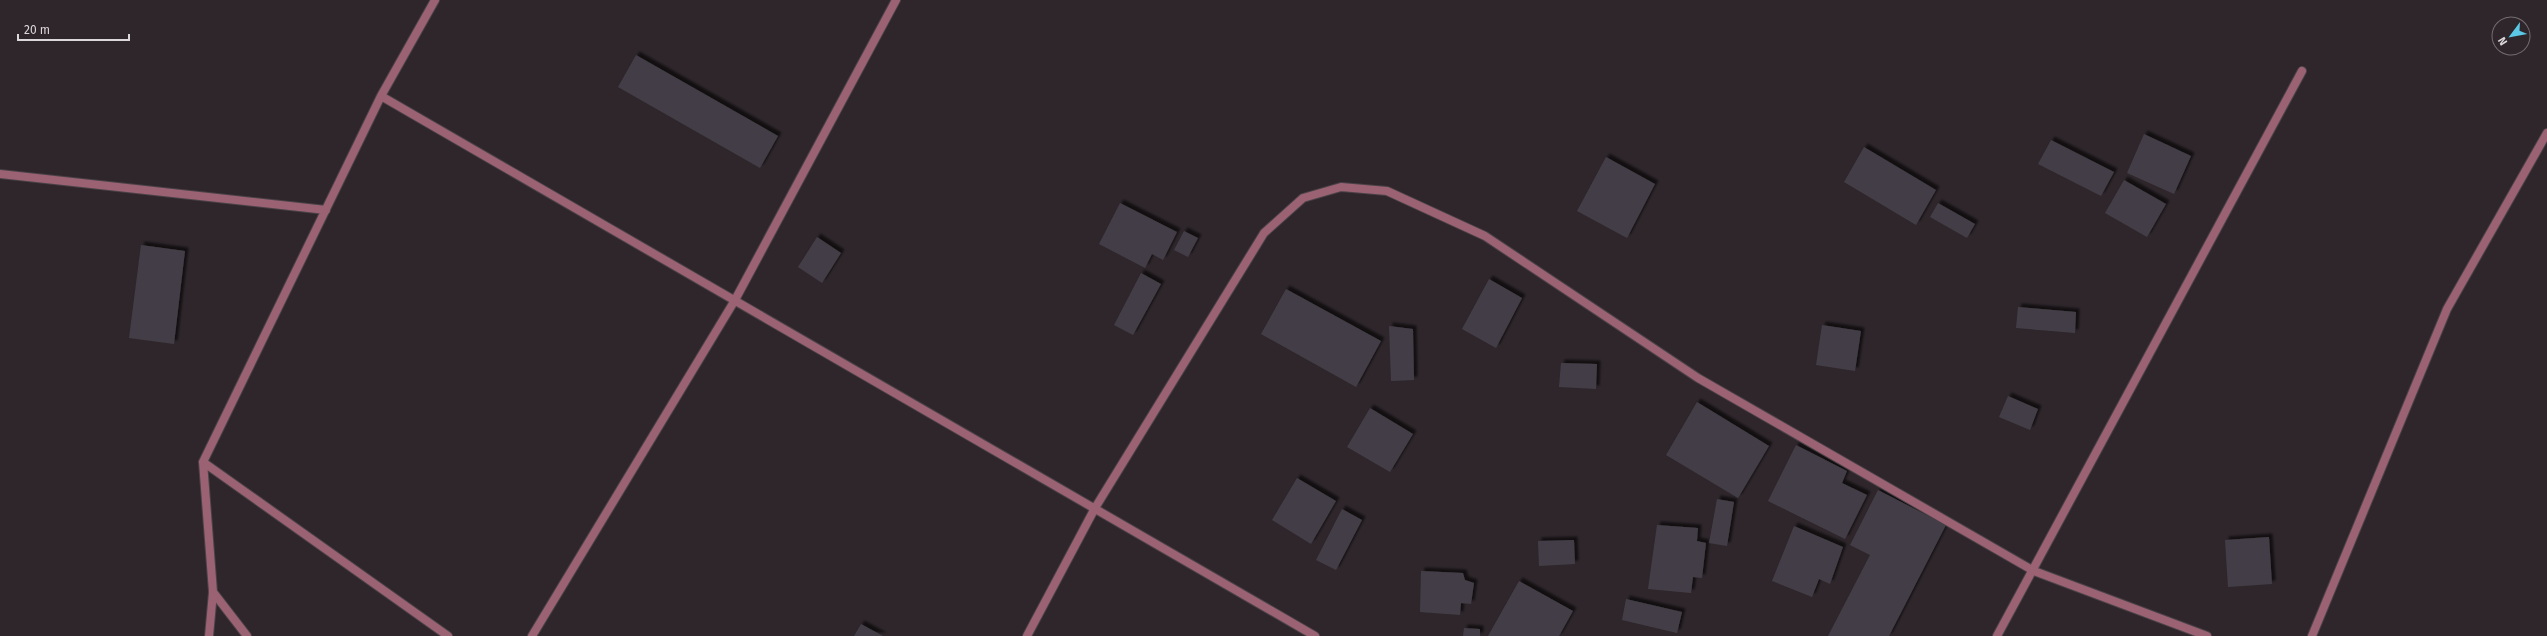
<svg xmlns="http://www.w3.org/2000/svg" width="2547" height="636" font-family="'Fira Sans',sans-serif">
<defs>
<filter id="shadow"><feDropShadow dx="3.5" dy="-3.5" stdDeviation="1" flood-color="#0009"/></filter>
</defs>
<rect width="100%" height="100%" fill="#2e262b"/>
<path fill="#433e46" filter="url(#shadow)" d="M636,55l142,81 -18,32 -142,-81z
M2144,134l47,22 -17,38 -47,-21z
M2051,140l63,32 -13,24 -63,-32z
M1864,147l72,43 -20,35 -72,-43z
M1606,157l49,27 -28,54 -50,-27z
M2124,180l42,24 -19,33 -42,-24z
M1120,203l57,29 -14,28 -11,-6 -7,14 -46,-24z
M1938,203l37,21 -8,14 -37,-21z
M1184,231l14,7 -10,19 -14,-7z
M817,237l24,16 -19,30 -24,-16z
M141,245l44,6 -11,93 -45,-6z
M1141,273l20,11 -28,51 -19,-10z
M1489,279l33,19 -26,50 -34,-19z
M1286,289l95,52 -25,46 -95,-53z
M2018,307l58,5 -1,21 -59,-5z
M1822,325l39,6 -6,40 -39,-6z
M1389,326l24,3 1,51 -23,1z
M1561,363l36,1 -1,25 -37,-2z
M2008,396l30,13 -8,21 -31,-13z
M1697,402l72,44 -31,52 -72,-43z
M1370,408l43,26 -23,38 -43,-25z
M1796,445l51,26 -5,12 25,12 -22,44 -77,-38z
M1297,478l39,23 -25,43 -39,-24z
M1878,490l68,35 -57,111h-61l42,-81 -20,-10z
M1717,499l17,3 -7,44 -18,-3z
M1342,509l20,11 -26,50 -20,-10z
M1657,525l41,3 -1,13 9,2 -4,35 -9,-1 -2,16 -43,-4z
M1794,526l49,21 -13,37 -11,-5 -7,18 -40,-16z
M2269,537l3,47 -44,3 -3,-47z
M1574,540l1,24 -36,2 -1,-25z
M1421,571l42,2 2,7 9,3 -3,21 -10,-1 -1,12 -40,-3z
M1519,581l54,30 -14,25h-71z
M1626,599l56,13 -5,21 -55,-13z
M861,624l22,12h-29z
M1464,628l16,1v7h-17z"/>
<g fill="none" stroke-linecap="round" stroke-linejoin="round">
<defs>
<path id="minor" d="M381,96l934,540
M0,174l326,36
M203,462l245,174
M213,592l34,44
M209,636l4,-44 -10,-130 178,-366 54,-96
M532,636l203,-336 161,-300
M1027,636l68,-128 169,-275 39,-35 38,-11 46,4 98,45 213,142 336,193 173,65
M1997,636l305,-565
M2312,636l135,-327 100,-176"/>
</defs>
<use href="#minor" stroke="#4a4247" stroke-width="10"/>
<use href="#minor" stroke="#9b6273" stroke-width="8"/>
</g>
<g transform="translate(2511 36) rotate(238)"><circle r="19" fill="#2e262b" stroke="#746d71"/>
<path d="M0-3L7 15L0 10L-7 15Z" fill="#5ac8e6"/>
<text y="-6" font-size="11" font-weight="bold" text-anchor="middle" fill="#dcd7db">N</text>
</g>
<path d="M18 34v6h111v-6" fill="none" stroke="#dcd7db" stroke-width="2"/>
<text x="24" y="34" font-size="12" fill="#dcd7db" stroke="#2e262b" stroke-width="3" paint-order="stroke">20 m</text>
</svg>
